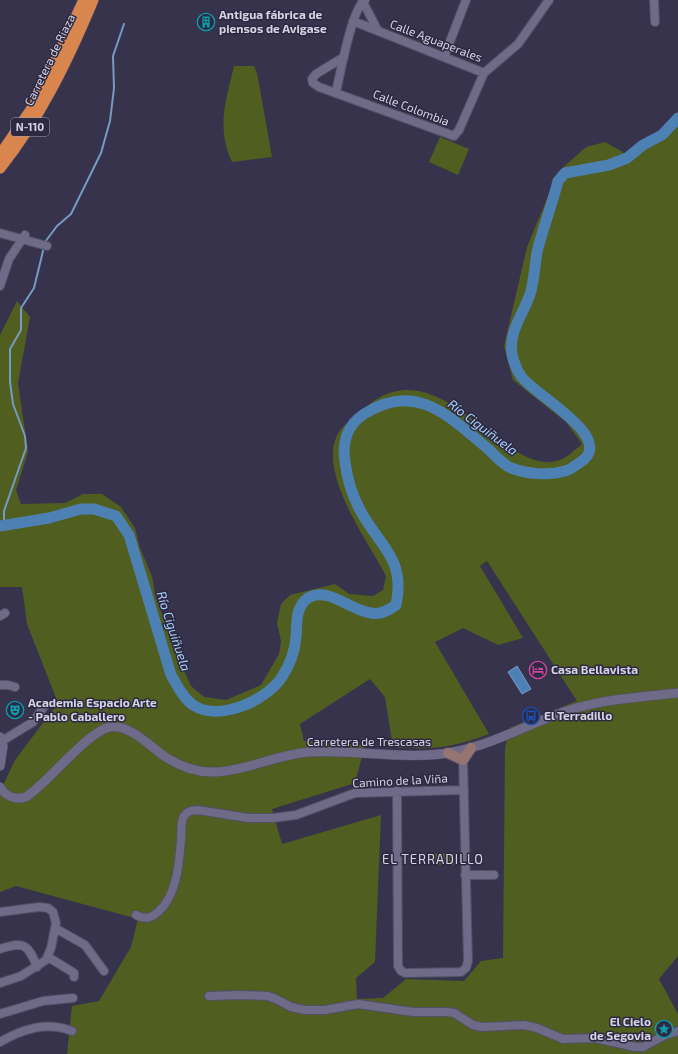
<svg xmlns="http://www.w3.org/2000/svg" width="678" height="1054" font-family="'Exo 2',sans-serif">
<rect width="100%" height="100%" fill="#37334d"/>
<path fill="#505e20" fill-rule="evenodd" d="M234,66h20l3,7 15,84 -40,5c-16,-34 -6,-62 2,-96z
M678,118v838l-19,23 19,35v40h-611l5,-48 27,-5 32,-54 7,-28 -122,-33 -16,6v-100l15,-32 43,-57 -31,-79 -5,-37h-22v-252l17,-34 13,16 -12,66 10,69 -12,38 5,14 44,-1 18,-9h19l19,13 14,21 5,20 12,28 3,19 21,59 15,32 13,11 22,3 35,-15 18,-31 2,-13 -4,-18 4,-19 9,-9 45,-11 14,10 24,2 10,-6 3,-14c-17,-34 -74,-109 -45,-147 3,-4 8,-7 11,-10 12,-11 25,-23 41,-27 38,-11 76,25 104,46 16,11 29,22 48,24 16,2 26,-9 37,-18l-16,-22 -53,-42 -9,-34 23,-99 31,-75 28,-25 19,-5 16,9 7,6 15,-12 19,-10zM487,561l90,140 -68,27 -4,21 -2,209 -22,3 -17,20 -58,-2 -23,19 -26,1 -1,-21 19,-16 6,-147 -99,29 -10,-35 83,-26 10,-38 -61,-4 -4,-17 70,-45 15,18 8,50c39,3 59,1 96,-13l-54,-92 28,-14 35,17 25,-7 -43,-72z
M440,137l29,12 -11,26 -29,-13z
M454,853l1,12h-22v-11z"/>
<path fill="#4d81b4" stroke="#769ac2" d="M517,666l14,23 -9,5 -14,-22z"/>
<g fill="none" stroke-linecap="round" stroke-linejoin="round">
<path stroke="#769ac2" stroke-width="2" d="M45,242l12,-16 14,-12 30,-61 9,-32 4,-33 -1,-32 11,-32
M4,524v-13l22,-63 -1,-12 -12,-32 -3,-22v-33l11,-19v-22l13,-20 10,-41"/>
<path stroke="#4d81b4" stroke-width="11" d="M0,526l49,-8 32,-9h13l22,7 13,19 42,140c6,10 12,23 22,30 26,17 73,-4 89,-28 7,-11 13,-26 14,-40 1,-13 -1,-30 12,-39 20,-12 43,13 63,15 10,2 18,-3 25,-8 10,-47 -17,-59 -36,-95 -8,-15 -13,-32 -15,-48 -3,-19 2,-37 19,-48 51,-33 84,1 123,34 7,6 15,16 24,20 16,6 37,8 54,3 5,-1 10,-5 14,-8 41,-24 -47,-69 -58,-87 -4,-5 -8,-16 -9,-22 -4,-23 13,-42 19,-63 3,-12 4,-26 6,-39 6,-24 15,-47 21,-71l7,-8 44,-8 18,-7 16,-13 19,-10 16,-17"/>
<defs>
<path id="minor" d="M362,0l16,31
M654,0l1,22
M353,21l131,52
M344,57l-28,17 -4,5 1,4 6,4 135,49 5,-6 25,-57 34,-29 31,-44
M444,57l22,-57
M336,92c4,-17 16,-85 29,-92
M0,233l47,13
M0,286l9,-27 16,-24
M0,616l5,-3
M0,685h8l7,2
M2,741l31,-19 12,-17
M397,791l1,175 3,5 4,2 56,-1 5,-4 2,-7 -5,-201
M465,875h29
M0,912l39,-5 9,1 5,4 3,11 -5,25 -5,12 -25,16 -21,7
M136,915c9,5 15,3 22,-3 19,-16 21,-49 23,-72 1,-7 -1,-18 3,-24 3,-5 8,-6 14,-6l50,8h25l23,-3 59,-22 109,-3
M55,928l30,17 19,26
M0,949c24,-8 28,-5 37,18
M48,957l26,16v4
M209,996l30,-1 29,1 10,4 13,7 14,3h20l33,-6 55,8h34l7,1 19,12 9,2 42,-2 13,3 26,11 32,-1 40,9h8l22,-12 13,-4
M0,1014l43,-13 30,-3
M0,1042c23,-13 46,-21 72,-11"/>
<path id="tertiary" d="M0,737l3,9 -3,20
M0,787c6,10 16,13 26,10 23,-15 62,-66 84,-70 21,-3 41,21 57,31 16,10 32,15 50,14 32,-2 61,-18 93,-20 49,-3 100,10 148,-1 38,-8 72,-28 109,-40 35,-12 74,-14 111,-18"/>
<path id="secondary" d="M448,753l15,7 8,-12"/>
<path id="trunk" d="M0,155l35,-51 49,-104
M0,168c40,-50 68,-108 93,-168"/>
</defs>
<use href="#minor" stroke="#524f65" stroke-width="10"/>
<use href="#tertiary" stroke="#524f65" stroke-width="10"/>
<use href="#secondary" stroke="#524f65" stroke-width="12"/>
<use href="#trunk" stroke="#524f65" stroke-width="12"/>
<use href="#minor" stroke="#6e6a87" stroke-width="8"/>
<use href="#tertiary" stroke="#6e6a87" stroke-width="9"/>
<use href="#secondary" stroke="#967472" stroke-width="10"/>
<use href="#trunk" stroke="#d8854e" stroke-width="11"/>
</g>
<defs>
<symbol id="building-ring" viewBox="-11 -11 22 22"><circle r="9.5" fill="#2d2942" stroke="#0f9aa8" stroke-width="1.5"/><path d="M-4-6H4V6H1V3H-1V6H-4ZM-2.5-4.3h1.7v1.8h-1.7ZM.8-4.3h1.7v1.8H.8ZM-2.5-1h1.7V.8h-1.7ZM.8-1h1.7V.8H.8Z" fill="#0f9aa8"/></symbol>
<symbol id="hotel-ring" viewBox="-11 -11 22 22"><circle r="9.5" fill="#2d2942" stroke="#d1479c" stroke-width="1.5"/><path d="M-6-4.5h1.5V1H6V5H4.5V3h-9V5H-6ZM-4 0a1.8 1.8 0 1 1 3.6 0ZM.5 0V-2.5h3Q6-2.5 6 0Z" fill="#d1479c"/></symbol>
<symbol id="theatre-ring" viewBox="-11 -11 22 22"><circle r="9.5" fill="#2d2942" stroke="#0f9aa8" stroke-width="1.5"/><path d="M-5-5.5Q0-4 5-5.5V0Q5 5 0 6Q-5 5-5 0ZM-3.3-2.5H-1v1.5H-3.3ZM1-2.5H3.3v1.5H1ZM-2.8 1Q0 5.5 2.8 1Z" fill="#0f9aa8"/></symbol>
<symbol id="bus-ring" viewBox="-11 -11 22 22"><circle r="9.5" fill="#2d2942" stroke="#1a4fb4" stroke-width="1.5"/><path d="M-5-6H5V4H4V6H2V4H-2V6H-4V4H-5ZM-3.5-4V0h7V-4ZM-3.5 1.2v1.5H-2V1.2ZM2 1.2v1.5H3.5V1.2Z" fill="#1a4fb4"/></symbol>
<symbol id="sight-ring" viewBox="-11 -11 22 22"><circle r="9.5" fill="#2d2942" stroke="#0f9aa8" stroke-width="1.5"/><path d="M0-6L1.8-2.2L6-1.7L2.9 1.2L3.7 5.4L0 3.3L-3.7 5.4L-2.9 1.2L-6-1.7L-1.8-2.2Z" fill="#0f9aa8"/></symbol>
</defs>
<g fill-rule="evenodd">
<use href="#building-ring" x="196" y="12" width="20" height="20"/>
<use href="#hotel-ring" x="528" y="660" width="20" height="20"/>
<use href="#theatre-ring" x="5" y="700" width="20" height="20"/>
<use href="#bus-ring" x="521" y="706" width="20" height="20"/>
<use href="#sight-ring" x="654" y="1019" width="20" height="20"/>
</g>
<g text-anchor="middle" stroke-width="3" stroke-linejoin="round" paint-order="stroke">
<rect fill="#2d2942" stroke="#a3a0b3" stroke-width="1" x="11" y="118" width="38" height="18" rx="3"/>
<g font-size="11" font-weight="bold" fill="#d5d3e4">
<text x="30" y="131">N-110</text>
</g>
<g font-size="12" font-weight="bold" fill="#d5d3e4" stroke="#2d2942" text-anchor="start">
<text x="219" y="19">Antigua fábrica de<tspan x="219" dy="14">piensos de Avigase</tspan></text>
<text x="551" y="674">Casa Bellavista</text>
<text x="28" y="707">Academia Espacio Arte<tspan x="28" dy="14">- Pablo Caballero</tspan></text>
<text x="544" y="720">El Terradillo</text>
<text x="651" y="1026" text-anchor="end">El Cielo<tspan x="651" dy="14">de Segovia</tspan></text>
</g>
<g font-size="12" fill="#d5d3e4" stroke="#2d2942">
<text transform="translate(436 41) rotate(21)" y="4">Calle Aguaperales</text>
<text transform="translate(50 60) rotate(-64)" y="4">Carretera de Riaza</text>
<text transform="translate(411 108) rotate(21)" y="4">Calle Colombia</text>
<text x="369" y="746">Carretera de Trescasas</text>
<text transform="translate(400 781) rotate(-3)" y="4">Camino de la Viña</text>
</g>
<g font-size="13" font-style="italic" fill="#a7d2fd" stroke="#2d2942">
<text transform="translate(483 427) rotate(37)" y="5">Río Ciguiñuela</text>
<text transform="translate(174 631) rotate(72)" y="5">Río Ciguiñuela</text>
</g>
<g font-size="13" letter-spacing="1" fill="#d5d3e4" stroke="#2d2942">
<text x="433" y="864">EL TERRADILLO</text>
</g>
</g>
</svg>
